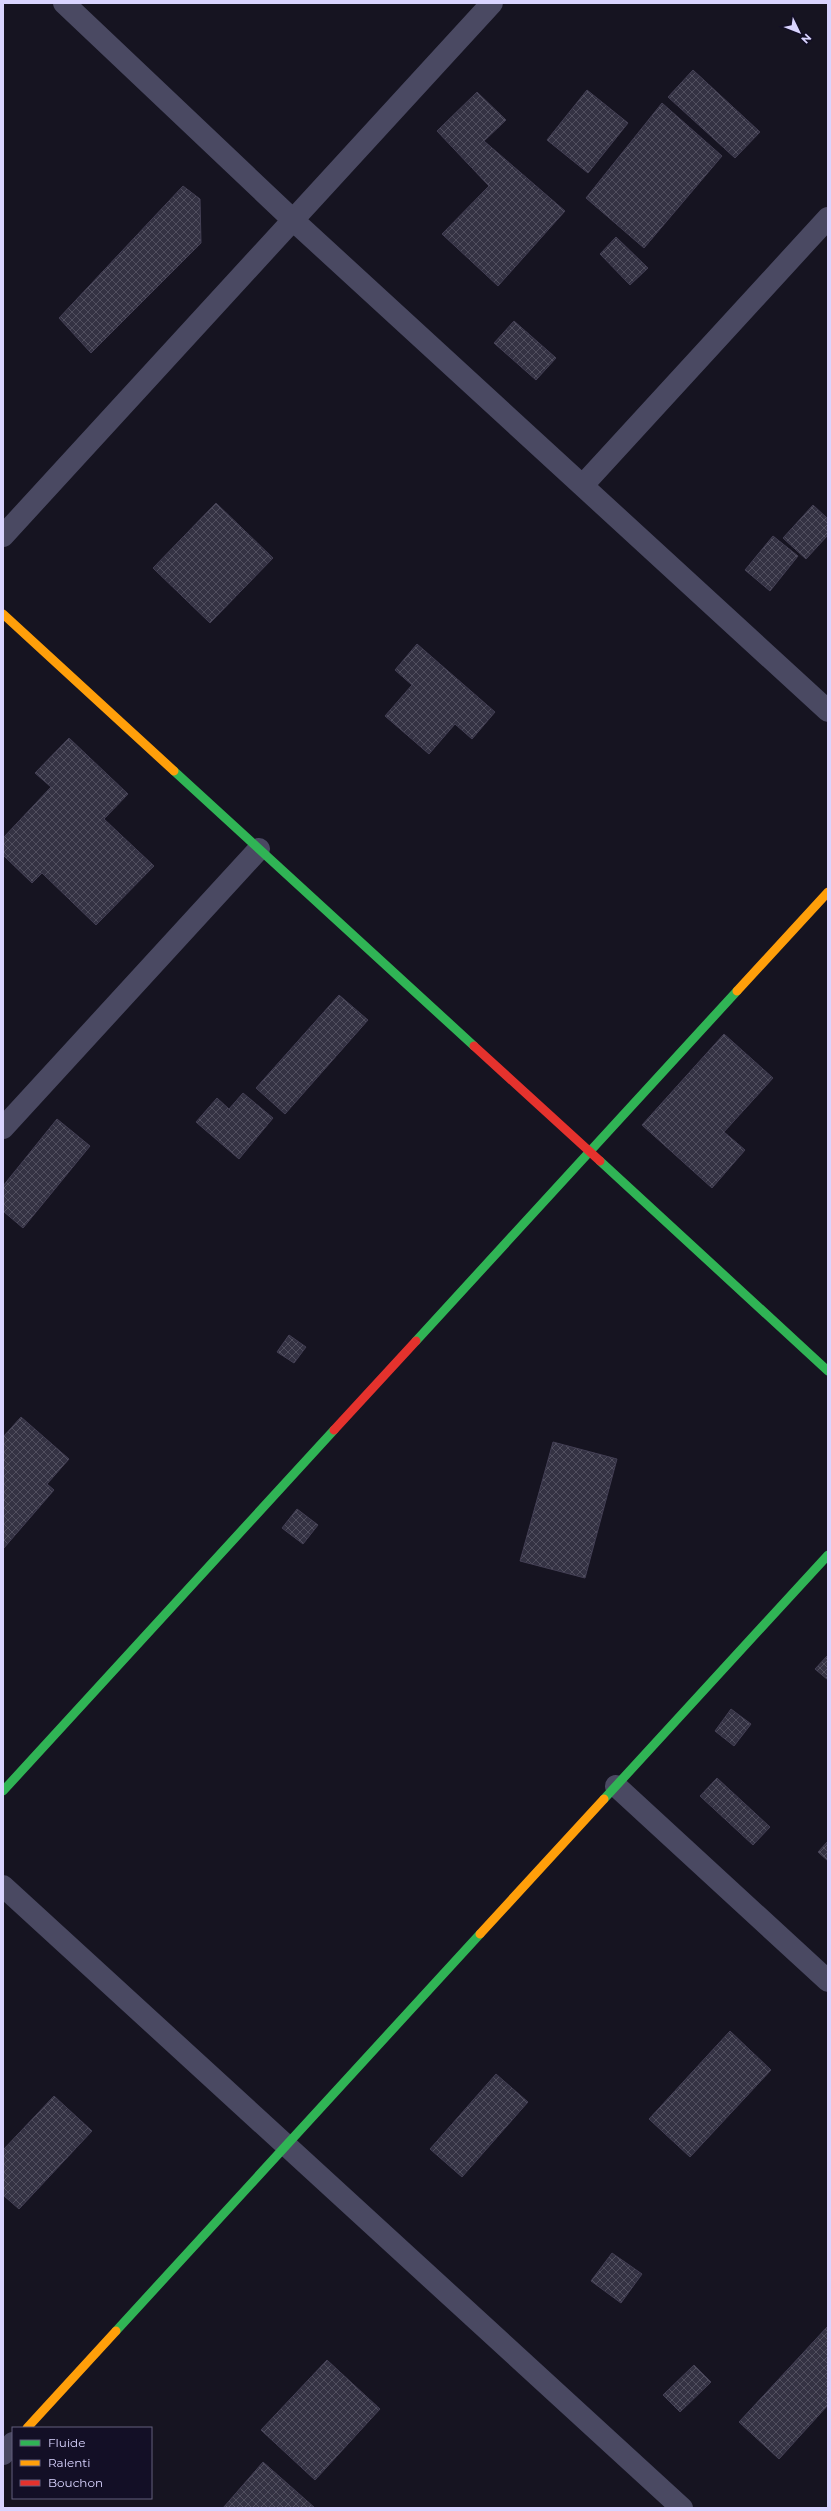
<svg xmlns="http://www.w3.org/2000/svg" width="831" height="2511" font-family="Montserrat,sans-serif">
<defs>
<pattern id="building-cross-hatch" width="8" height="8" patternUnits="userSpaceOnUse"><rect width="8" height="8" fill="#343243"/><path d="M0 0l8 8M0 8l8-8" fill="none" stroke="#514f5f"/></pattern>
</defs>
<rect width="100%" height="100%" fill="#161421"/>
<path fill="url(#building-cross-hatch)" stroke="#433f54" d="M693,70l67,62 -25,26 -67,-61z
M587,90l41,33 -40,50 -41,-33z
M477,92l29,28 -22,21 81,70 -67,75 -56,-52 47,-48 -52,-55z
M662,103l60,53 -78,92 -58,-50z
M183,186l17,13 1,44 -110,110 -32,-35z
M616,237l32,31 -18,17 -30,-31z
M514,321l42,37 -20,22 -42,-37z
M216,503l57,55 -63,65 -57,-55z
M813,505l15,14v16l-22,24 -23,-21z
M773,536l25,20 -28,35 -25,-21z
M417,644l78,68 -23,27 -17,-15 -26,30 -44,-38 27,-31 -17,-15z
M69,738l59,56 -24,25 50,47 -58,59 -54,-52 -10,10 -29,-28v-17l48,-51 -16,-14z
M339,995l29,25 -83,94 -29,-26z
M724,1034l49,44 -49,54 21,18 -33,38 -70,-63z
M243,1093l30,25 -34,41 -43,-37 21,-24 12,11z
M57,1119l33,27 -67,82 -20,-17v-25z
M289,1335l17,12 -12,16 -17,-11z
M21,1417l48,42 -22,25 7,6 -51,59v-112z
M553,1442l64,17 -32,119 -65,-17z
M297,1509l21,16 -15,19 -21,-16z
M828,1655v25l-13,-11z
M731,1709l20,15 -17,22 -19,-15z
M717,1778l53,49 -17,18 -53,-49z
M828,1841v20l-10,-9z
M730,2031l41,39 -81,87 -41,-38z
M496,2074l32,28 -66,75 -32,-28z
M54,2096l38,35 -73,78 -16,-14v-45z
M612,2253l30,21 -21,29 -30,-22z
M828,2326v79l-49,54 -40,-37z
M327,2360l53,49 -65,71 -54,-50z
M694,2365l17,17 -31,30 -17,-17z
M263,2462l52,46h-92z"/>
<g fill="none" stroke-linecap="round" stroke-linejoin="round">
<path stroke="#4a4962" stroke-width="22" d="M64,3l229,217 535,491
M583,485l245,-267
M3,536l489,-533
M3,1128l256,-279
M616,1786l212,195
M3,1886l679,622
M3,2454l10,-11"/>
<path stroke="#30b455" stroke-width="9" d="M174,771l300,275
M600,1161l228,210
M416,1341l321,-350
M3,1791l331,-361
M604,1799l224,-244
M116,2331l364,-397"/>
<path stroke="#ff9f0a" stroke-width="9" d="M3,614l171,157
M737,991l91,-99
M480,1934l124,-135
M27,2428l89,-97"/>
<path stroke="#e5322d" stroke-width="9" d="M474,1046l126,115
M334,1430l82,-89"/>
</g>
<rect width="831" height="2511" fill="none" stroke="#d9d4ff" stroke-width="8"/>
<rect x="12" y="2427" width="140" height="72" fill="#130f26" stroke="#625e7d"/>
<rect x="20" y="2440" width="20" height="6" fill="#30b455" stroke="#625e7d"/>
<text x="48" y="2447" font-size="12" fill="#d9d4ff">Fluide</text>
<rect x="20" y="2460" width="20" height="6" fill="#ff9f0a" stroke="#625e7d"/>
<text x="48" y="2467" font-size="12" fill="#d9d4ff">Ralenti</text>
<rect x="20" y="2480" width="20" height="6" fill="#e5322d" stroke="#625e7d"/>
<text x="48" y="2487" font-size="12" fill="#d9d4ff">Bouchon</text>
<g transform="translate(799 32) rotate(133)" stroke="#130f26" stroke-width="3" paint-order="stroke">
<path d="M0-3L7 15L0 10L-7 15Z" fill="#d9d4ff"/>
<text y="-6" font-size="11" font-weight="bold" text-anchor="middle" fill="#d9d4ff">N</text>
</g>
</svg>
